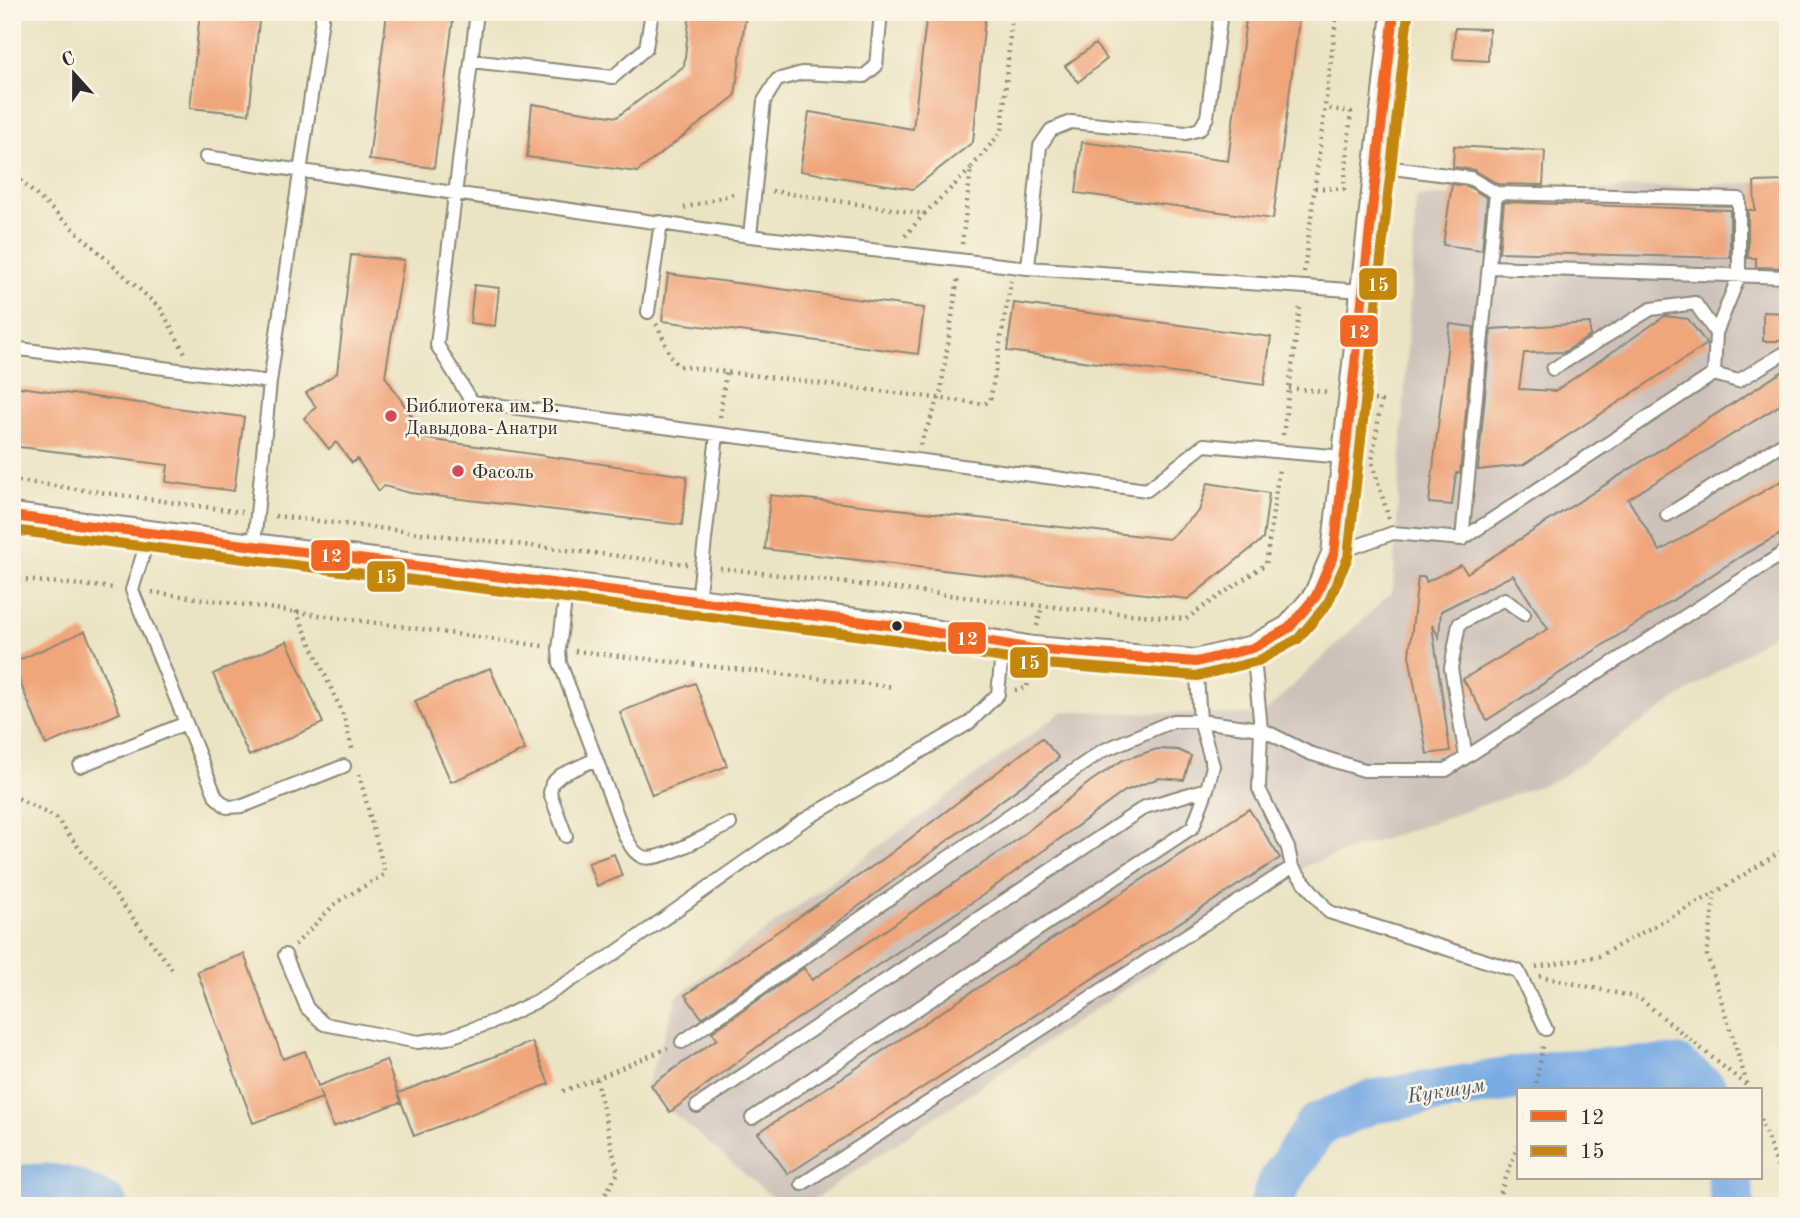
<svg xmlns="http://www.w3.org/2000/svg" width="1800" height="1218" font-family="'Old Standard TT',serif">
<rect width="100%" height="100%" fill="#fcf5e5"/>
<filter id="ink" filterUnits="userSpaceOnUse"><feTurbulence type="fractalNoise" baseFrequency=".0143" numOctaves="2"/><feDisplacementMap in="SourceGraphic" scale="14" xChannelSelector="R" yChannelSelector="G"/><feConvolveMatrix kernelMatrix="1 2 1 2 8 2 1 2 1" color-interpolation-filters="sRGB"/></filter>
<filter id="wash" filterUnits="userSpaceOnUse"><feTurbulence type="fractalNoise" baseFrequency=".00686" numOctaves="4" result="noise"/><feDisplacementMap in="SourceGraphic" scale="28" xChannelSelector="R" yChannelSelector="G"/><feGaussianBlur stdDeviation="1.57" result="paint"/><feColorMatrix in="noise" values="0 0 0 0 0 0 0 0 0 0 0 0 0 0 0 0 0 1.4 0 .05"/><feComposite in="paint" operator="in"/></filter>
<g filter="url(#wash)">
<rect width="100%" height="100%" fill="#ebe3c3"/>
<path fill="#cec1b9" d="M1788,181v443l-232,156 -248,85 -504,341h-22l-137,-117 33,-94 385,-284 199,4 131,-124 23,-394z"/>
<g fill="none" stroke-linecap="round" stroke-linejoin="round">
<path stroke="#78abe4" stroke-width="44" d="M1729,1178l4,28
M12,1188c41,-6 59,-2 94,18
M1271,1206l7,-21 39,-60 54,-23 183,-30 122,-5 30,23"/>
</g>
<g id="blocks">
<path fill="#f0a57a" d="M200,12h60l-11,102 -59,-6z
M387,12h67l-20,156 -65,-8z
M690,12h56l-11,84 -98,76 -110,-15 5,-53 85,13 67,-51z
M927,12h48l-1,6h11l-12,124 -60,47 -113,-18 9,-59 104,17z
M1247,12h53l-27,207 -197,-26 6,-51 146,19z
M1455,28l34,1 -1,32 -35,-2z
M1095,44l12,15 -29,23 -13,-16z
M1454,146l91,5 -2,34 -45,-1 -24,-14 -21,-3z
M1788,181v87l-32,-1v-9h-8v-48h7l-1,-28z
M1452,184l15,2 20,12 -5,52 -39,-5z
M1504,202l226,8v48l-231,-6z
M351,255l53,5 -19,116 42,63 260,37 -5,49 -272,-32 -26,-7 -5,5 -22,-32 -5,4 -16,-21 -7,7 -25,-31 12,-11 -10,-14 31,-20z
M668,274l256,34 -6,46 -256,-33z
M474,285l25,3 -4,38 -25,-3z
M1014,303l257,34 -7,48 -257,-34z
M1763,312l25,1v28h-25z
M1665,316l23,3 19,25 -184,121 -45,5 13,-141 99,-6v13l-26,16 -40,1 -5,36 36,2z
M1450,324l24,3 -14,146h-4l-4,32 -23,-2z
M1788,368v32l-160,99 32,52 128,-74v53l-42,23 -259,167 -24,-41 85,-50 -35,-54 -72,36 -2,26 -7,-12 18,126 -23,3 -18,-99 9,-78h7l1,5 35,-17 6,8z
M12,386l232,31 -10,74 -68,-9 2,-17 -156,-19z
M1208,483l61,10 -6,46 -75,60 -423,-50 5,-54 399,44 30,-28z
M85,631l35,82 -74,32 -34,-82z
M287,641l36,82 -74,33 -36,-82z
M490,668l35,82 -74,32 -36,-81z
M695,683l32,83 -75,29 -32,-83z
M1042,738l17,20 -265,196 -92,64 -17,-23 201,-138z
M1157,749l21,1 13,6 -7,24 -25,-2 -34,13 -142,104 -207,138 -106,79 -19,-27 66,-46 -5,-7 92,-64 8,12 198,-135 81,-64 32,-21z
M1249,809l31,49 -492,316 -30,-41z
M614,854l8,22 -25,10 -9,-23z
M244,954l39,105 22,-8 13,35 68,-26 15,42 -68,25 -14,-37 3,8 -69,25 -56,-152z
M532,1042l17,42 -135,52 -16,-43z"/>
</g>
</g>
<g filter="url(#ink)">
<use href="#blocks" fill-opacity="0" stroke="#8b8777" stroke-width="2"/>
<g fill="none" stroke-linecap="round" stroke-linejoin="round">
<defs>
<path id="service" d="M477,12l-40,333 35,57 675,88 57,-45 140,12
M471,61l142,16 33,-29 6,-36
M206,157l544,79 278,32 335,23
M1377,166l93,12 26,15 -34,346
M1496,193l243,6v77l-23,57
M750,236l14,-135 13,-21 25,-7 62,3 12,-10 5,-54
M1490,267l298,10
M1028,268l12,-122 11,-16 20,-8 115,11 14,-4 7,-12 14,-105
M648,312l13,-90
M12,348l258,34
M1714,374l24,7 50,-30
M1667,515l121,-75
M150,532l-18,58 84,207 11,10 16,-1 101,-40
M254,545l16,-163 53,-370
M1334,554l59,-21 69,6 252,-165 2,-41 -21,-30 -44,6 -98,60
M567,584l-8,65 1,14 65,173c5,8 8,17 18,21 17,6 69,-25 87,-33
M698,601l19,-166
M1253,648l8,81 48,24 55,17h82l342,-220
M1466,757l-15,-89 8,-44 45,-25 20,15
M80,766l106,-43
M566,836l-16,-43 2,-10 9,-8 35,-16
M1292,867l37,45 189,59 28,58
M285,955l22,53 17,16 94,18 29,-4 48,-17 42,-20 74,-45 190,-134 168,-99 29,-29 5,-51
M682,1042l420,-291 71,-30h27l61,8 -2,60 29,59 4,19 -490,317
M697,1106l448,-299 62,-18 6,-23 -13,-45 -4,-59
M752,1118l441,-291 14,-38"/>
<path id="minor" d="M12,516l885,110 136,23 163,13 57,-14 36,-20 27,-32 18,-42 60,-542"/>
</defs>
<use href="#service" stroke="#8b8777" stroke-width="16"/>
<use href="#minor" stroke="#8b8777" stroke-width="28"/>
<path stroke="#8b8777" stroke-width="4.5" stroke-dasharray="2 5" stroke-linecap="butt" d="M12,169l11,14 138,126 24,44
M1315,188l29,1 7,-77 -26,-4
M772,191l152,23 47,-45
M684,208l52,-15
M905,236l19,-22
M962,244l9,-76 31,-37 10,-119
M1304,272l33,-260
M656,324c9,13 11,33 23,42l305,38 6,-3 21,-120
M1289,388l41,4
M1374,400l7,1 -9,61 17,57
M720,417l6,-45
M1283,435l17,-130
M920,445l20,-49 18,-119
M12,480l230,32
M275,516l412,48
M720,568l322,38 144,13 80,-55 13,-96
M12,579l104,9
M152,592l391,54
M296,611l48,106 9,35
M1037,626l5,-20
M575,651l320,36
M1015,690l12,-2 2,-12
M12,795l44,23 117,152
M295,945l42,-43 48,-28 -26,-100
M1536,967l63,-11 116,-63
M1539,976l100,22 107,87
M596,1079l72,-31
M1535,1090l8,-44
M1749,1090l-42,-135 8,-62 73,-46
M563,1091l33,-12 22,94 -20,33
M1760,1119l27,72 -2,15
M1495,1206l23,-60"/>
<use href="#service" stroke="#fff" stroke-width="12"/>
<use href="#minor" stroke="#fff" stroke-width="24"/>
<defs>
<path id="bus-1" d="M12,516l885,110 136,23 163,13 57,-14 36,-20 27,-32 18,-42 60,-542"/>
<path id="bus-2" d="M12,530l883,110 137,23 166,13 60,-15 40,-22 30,-36 20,-46 60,-543"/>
</defs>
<use href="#bus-1" stroke="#fcf5e5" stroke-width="16"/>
<use href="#bus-2" stroke="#fcf5e5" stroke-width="16"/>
<use href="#bus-1" stroke="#f26522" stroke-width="10"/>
<use href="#bus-2" stroke="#c4870b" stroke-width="10"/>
</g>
</g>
<g fill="#d1495b" stroke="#fcf5e5" stroke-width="2.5">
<circle cx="391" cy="416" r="7"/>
<circle cx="458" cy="471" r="7"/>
</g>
<circle fill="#2b2b2b" stroke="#fcf5e5" stroke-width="2.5" cx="897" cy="626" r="6"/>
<g text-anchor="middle" stroke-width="5" stroke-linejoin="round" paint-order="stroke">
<g font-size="19" fill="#2b2b2b" stroke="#fcf5e5" text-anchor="start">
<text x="405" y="412">Библиотека им. В.<tspan x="405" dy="22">Давыдова-Анатри</tspan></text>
<text x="472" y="478">Фасоль</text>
</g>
<g font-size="21" font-style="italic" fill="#46586c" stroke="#fcf5e5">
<text transform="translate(1446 1090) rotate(-9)" y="7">Кукшум</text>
</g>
</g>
<g stroke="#fcf5e5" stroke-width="2.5">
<rect x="1358" y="267" width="40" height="34" rx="7" fill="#c4870b"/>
<rect x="1339" y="314" width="40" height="34" rx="7" fill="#f26522"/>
<rect x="310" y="539" width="41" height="33" rx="7" fill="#f26522"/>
<rect x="366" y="560" width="40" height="33" rx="7" fill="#c4870b"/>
<rect x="947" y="621" width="40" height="34" rx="7" fill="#f26522"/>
<rect x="1009" y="646" width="40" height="33" rx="7" fill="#c4870b"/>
</g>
<g font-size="19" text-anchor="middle" font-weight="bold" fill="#fff">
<text x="1378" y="291">15</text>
<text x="1359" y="338">12</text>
<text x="331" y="562">12</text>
<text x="386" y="583">15</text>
<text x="967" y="645">12</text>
<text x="1029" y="669">15</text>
</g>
<rect width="1800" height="1218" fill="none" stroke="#fcf5e5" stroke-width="42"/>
<rect x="1517" y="1088" width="245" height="91" fill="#fcf5e5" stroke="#a8a49b" stroke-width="2"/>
<rect x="1531" y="1111" width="35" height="10" fill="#f26522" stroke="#a8a49b" stroke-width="2"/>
<text x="1580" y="1124" font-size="21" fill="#2b2b2b">12</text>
<rect x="1531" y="1146" width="35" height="10" fill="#c4870b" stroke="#a8a49b" stroke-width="2"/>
<text x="1580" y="1158" font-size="21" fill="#2b2b2b">15</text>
<g transform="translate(74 74) rotate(339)" stroke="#fcf5e5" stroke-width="5" paint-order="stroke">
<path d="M0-5L12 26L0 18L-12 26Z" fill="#2b2b2b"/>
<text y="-10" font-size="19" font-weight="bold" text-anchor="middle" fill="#2b2b2b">С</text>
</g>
</svg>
